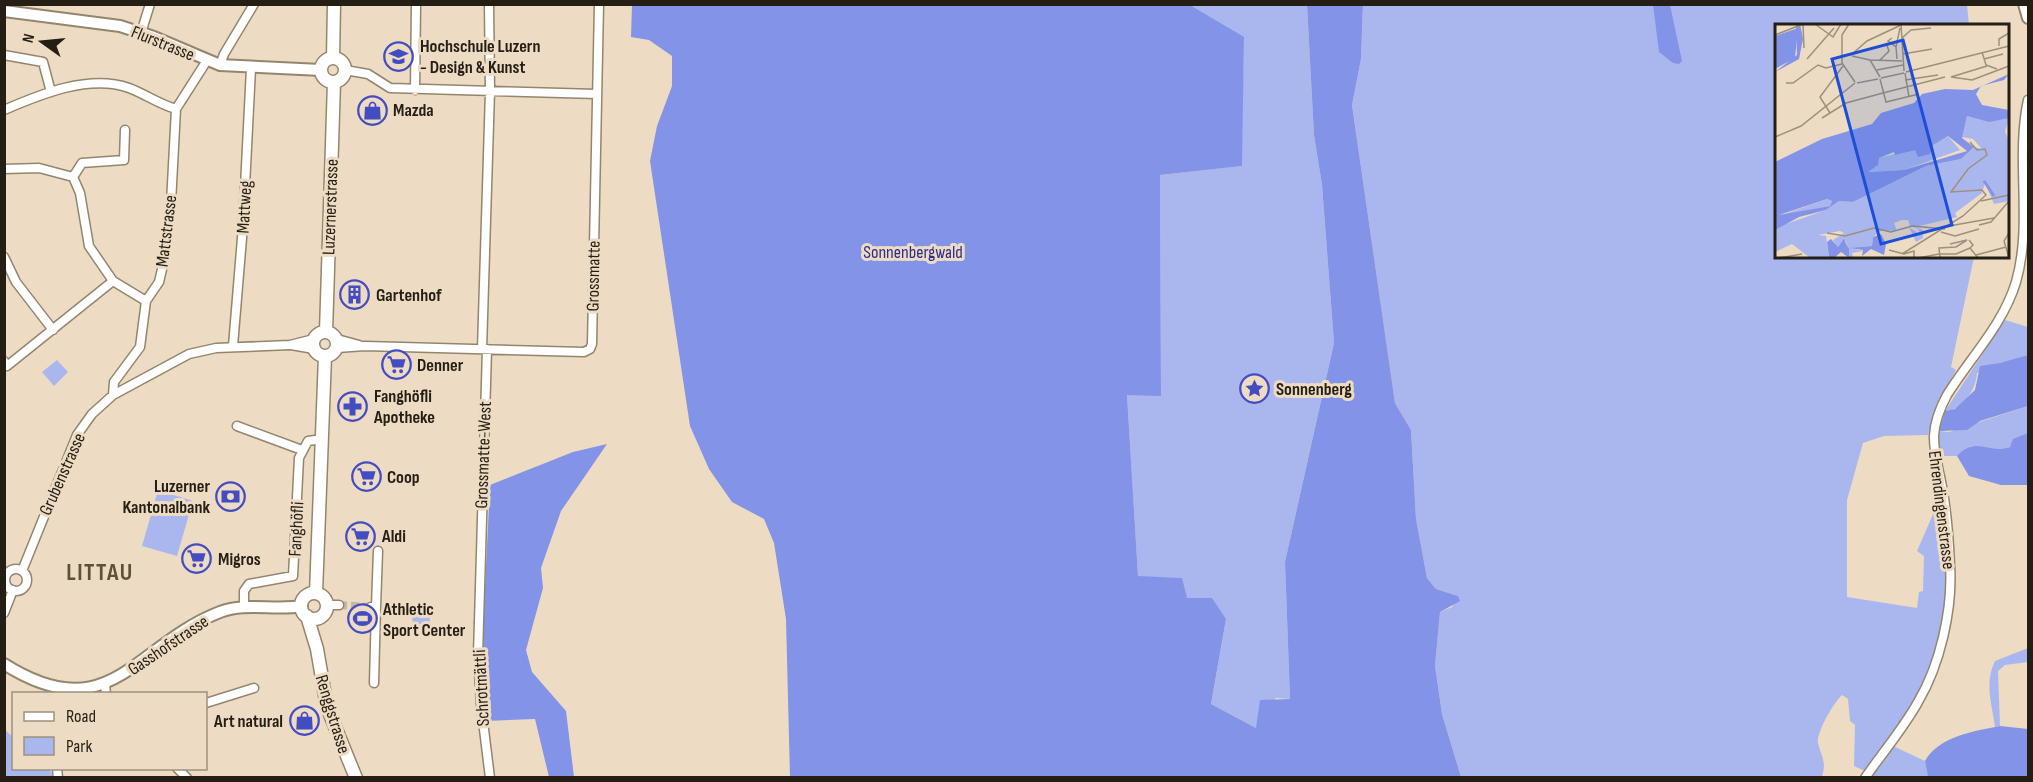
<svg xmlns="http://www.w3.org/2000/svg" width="2033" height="782" font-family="'Sofia Sans Condensed',sans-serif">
<rect width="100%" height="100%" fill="#eddcc3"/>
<path fill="#aab7ef" d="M1190,5h117l7,130 8,50 12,158 -49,219 5,137 -14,-1 -20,30 -45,-24 15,-85 -40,-21 -5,-20 -43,-1 -11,-182h34l-1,-220 81,-9 3,-128z
M1363,5h604l2,20 -193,1v230l198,1 -23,110 5,3 -20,38 -8,27 -44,1 -21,7 -16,57v97l70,11 2,-16 4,-1 1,-35 -7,-5 17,-39 5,-2 3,4c5,57 8,120 -19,173 -16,30 -37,57 -56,85l-13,-6 1,-41 -5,-4 -2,-22 -6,-4c-8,7 -26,38 -24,48 3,13 9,19 4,33l-361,1 -19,-63 -7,-48 5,-54 12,-5 6,-11 -22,-7 -9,-11 -11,-59 -5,-89 -16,-27 -43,-298 9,-46z
M2005,320l23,7v28l-51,18c-1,16 -14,38 -32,38z
M57,360l11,12 -14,14 -12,-14z
M2028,406v27c-8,3 -14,14 -23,16 -19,5 -30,-14 -48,7h-18v-25l10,1z
M158,490l35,11 -16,55 -35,-10z
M429,614l2,14 -17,3 -2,-14z
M2028,648v14l-23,3 -7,6 2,55 -5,1c-3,-23 -11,-44 0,-66z
M4,729l9,8 1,31 35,1 6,8h-50z
M1893,746l32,15 3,16 -60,1z"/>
<path fill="#8393e8" d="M1190,5l54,32 -2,129 -82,9 1,221 -34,-1 11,181 44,2 5,20h25l14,21 -15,85 45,24 4,-28 30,-1 -5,-137 49,-219 -12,-158 -8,-50 -7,-130h56l-2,54 -9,46 43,298 16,27 5,89 11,59 9,11 22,7 2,5 -20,11 -5,54 7,48 19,63h-671l-4,-158 -12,-76 -10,-24 -32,-17 -23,-33 -19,-43 -40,-265 7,-35 15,-40v-30l-23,-16 -18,-3 1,-32z
M1653,5h17l12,56 -3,3 -6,-1 -14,-11z
M2028,355v51l-48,15 -13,9 -28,1 6,-20 10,-2 20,-19 5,-24 20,-3z
M2028,433v52h-27l-32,-9 -12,-20c19,-21 32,-1 53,-9l3,-8z
M607,444l-46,67 -20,57 2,20 -17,62 6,22 34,39 8,66h-25l-14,-58 -50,2 -3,-34 1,-59 7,-143 83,-33z
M2000,726l28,3v48h-100l-3,-16c14,-25 50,-30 75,-35z"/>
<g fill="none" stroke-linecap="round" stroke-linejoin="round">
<path stroke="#c5b6a0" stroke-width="8" stroke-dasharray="8 4" stroke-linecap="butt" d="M339,605l32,2"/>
<defs>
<path id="minor" d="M141,33l9,-29
M4,55l39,7 8,30
M220,65l4,-11 30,-50
M345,70l23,4 22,14 207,6
M415,90l1,-86
M4,110c37,-16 85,-36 125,-22 16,6 30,16 47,21
M4,169l35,-1 34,9 7,16 9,53 24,35 33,20
M73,177l9,-14 42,-3 1,-30
M4,257l12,25 37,48
M337,339l22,6
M291,345l23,4
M233,346l10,-120 8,-158
M337,348l28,-2 219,6 6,-3 2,-5 7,-340
M482,349l8,-258 -1,-87
M487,349l-9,306 3,50 9,73
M4,361l3,5 106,-85
M113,395l1,-13 26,-35 6,-46 13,-19 4,-17 8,-62 5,-94 30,-47
M237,426l65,24
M5 580a11 11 0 1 1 22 0a11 11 0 1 1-22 0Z
M22,571l55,-136 15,-21 21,-19 76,-41 27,-6 74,-3 24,-6
M327,605h12
M244,607v-16l5,-7 44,-8 6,-118 9,-17 15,-2
M371,607h5l2,-56
M4,613l9,-23
M374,683l2,-76
M105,684l1,10
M206,703l48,-15
M57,768l1,10
M177,768l10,10
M1865,778c18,-26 38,-49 53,-76 22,-37 35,-93 32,-137 -1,-23 -3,-49 -7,-73 -7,-41 -18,-56 4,-97 23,-37 56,-70 69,-113 17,-59 -1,-123 12,-182"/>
<path id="tertiary" d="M2024,4l4,14
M4,11l116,15 34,11 66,28 101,5
M4,664c106,67 130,-19 216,-52 26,-10 55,-1 82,-6"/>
<path id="secondary" d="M333,58l1,-54
M321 70a12 12 0 1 1 24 0a12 12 0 1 1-24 0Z
M313 344a12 12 0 1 1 24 0a12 12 0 1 1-24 0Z
M326,332l8,-250
M316,593l9,-237
M301 606a13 13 0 1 1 26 0a13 13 0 1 1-26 0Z
M307,616l10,33 10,58 29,71"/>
</defs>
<use href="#minor" stroke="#94856e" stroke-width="11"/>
<use href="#tertiary" stroke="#94856e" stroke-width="14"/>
<use href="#secondary" stroke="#94856e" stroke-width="15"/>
<use href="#minor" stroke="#fff" stroke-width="8"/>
<use href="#tertiary" stroke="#fff" stroke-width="10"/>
<use href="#secondary" stroke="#fff" stroke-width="12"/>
</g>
<defs>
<symbol id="university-ring" viewBox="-11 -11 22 22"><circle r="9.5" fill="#eddcc3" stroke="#444cc1" stroke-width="1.5"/><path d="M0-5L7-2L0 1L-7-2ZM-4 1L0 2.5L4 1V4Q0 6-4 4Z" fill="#444cc1"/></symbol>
<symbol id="shop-ring" viewBox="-11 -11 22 22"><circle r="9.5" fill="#eddcc3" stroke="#444cc1" stroke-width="1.5"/><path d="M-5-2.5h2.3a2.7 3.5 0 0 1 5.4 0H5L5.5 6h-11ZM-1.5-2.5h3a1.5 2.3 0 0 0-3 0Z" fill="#444cc1"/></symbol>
<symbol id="building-ring" viewBox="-11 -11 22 22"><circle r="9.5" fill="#eddcc3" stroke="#444cc1" stroke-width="1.5"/><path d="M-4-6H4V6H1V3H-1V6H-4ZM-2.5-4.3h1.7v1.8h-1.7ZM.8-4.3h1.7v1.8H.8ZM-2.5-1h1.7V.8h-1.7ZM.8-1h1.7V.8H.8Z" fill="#444cc1"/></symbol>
<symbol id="supermarket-ring" viewBox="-11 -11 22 22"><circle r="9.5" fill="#eddcc3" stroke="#444cc1" stroke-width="1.5"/><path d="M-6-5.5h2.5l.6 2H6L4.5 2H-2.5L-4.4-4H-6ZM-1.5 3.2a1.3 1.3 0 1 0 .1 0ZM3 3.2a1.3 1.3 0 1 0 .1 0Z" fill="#444cc1"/></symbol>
<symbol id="sight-ring" viewBox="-11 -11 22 22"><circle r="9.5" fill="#eddcc3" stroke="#444cc1" stroke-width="1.5"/><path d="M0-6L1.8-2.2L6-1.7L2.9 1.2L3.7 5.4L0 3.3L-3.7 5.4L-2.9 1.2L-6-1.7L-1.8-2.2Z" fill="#444cc1"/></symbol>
<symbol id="pharmacy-ring" viewBox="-11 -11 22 22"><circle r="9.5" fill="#eddcc3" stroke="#444cc1" stroke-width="1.5"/><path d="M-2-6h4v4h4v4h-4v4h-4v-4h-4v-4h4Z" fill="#444cc1"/></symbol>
<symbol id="bank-ring" viewBox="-11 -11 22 22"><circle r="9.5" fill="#eddcc3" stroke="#444cc1" stroke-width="1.5"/><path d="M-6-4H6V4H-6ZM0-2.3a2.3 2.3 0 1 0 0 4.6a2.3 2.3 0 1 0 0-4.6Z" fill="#444cc1"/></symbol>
<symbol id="stadium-ring" viewBox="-11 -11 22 22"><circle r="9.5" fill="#eddcc3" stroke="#444cc1" stroke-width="1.5"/><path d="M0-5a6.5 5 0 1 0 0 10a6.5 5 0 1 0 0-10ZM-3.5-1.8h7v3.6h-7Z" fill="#444cc1"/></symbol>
</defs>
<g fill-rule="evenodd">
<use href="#university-ring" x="382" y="40" width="33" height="33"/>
<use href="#shop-ring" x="356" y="94" width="33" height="33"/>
<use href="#building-ring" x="338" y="278" width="33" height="33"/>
<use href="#supermarket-ring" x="380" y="348" width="33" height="33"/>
<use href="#sight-ring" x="1238" y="372" width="33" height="33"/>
<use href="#pharmacy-ring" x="336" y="390" width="33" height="33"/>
<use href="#supermarket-ring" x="350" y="460" width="33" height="33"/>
<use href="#bank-ring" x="214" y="480" width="33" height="33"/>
<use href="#supermarket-ring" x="344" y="520" width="33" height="33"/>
<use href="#supermarket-ring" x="180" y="542" width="33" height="33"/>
<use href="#stadium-ring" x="346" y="602" width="33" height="33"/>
<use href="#shop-ring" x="288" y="704" width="33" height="33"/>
</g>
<g text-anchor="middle" stroke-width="6" stroke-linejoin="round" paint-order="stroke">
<g font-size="18" fill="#241e14" stroke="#eddcc3">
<text transform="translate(163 43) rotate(22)" y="6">Flurstrasse</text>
<text transform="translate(244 207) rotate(-87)" y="6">Mattweg</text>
<text transform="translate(330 207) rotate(-88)" y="6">Luzernerstrasse</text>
<text transform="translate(166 231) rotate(-83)" y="6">Mattstrasse</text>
<text transform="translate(593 276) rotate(-89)" y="6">Grossmatte</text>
<text transform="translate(483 455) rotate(-88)" y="6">Grossmatte-West</text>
<text transform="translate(62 474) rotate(-66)" y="6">Grubenstrasse</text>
<text transform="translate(1942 510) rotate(83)" y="6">Ehrendingenstrasse</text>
<text transform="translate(296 529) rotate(-87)" y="6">Fanghöfli</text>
<text transform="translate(168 645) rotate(-34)" y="6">Gasshofstrasse</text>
<text transform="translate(481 688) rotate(-93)" y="6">Schrotmättli</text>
<text transform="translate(333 714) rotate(73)" y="6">Renggstrasse</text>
</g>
<g font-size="18" font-weight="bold" fill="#241e14" stroke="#eddcc3" text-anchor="start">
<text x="420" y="52">Hochschule Luzern<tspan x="420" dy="21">- Design &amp; Kunst</tspan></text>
<text x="393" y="116">Mazda</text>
<text x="376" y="301">Gartenhof</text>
<text x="417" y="371">Denner</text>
<text x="1276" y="395">Sonnenberg</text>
<text x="374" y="402">Fanghöfli<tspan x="374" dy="21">Apotheke</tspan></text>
<text x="387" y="483">Coop</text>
<text x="210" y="492" text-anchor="end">Luzerner<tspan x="210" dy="21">Kantonalbank</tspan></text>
<text x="382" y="542">Aldi</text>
<text x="218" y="565">Migros</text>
<text x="383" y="615">Athletic<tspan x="383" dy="21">Sport Center</tspan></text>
<text x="283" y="727" text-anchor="end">Art natural</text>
</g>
<g font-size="18" fill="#2a2c8d" stroke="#eddcc3">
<text x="913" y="258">Sonnenbergwald</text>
</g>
<g font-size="24" font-weight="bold" letter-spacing="1.5" fill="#5e503a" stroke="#eddcc3">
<text x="100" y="580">LITTAU</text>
</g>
</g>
<g transform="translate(1775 24)">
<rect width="234" height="234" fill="#eddcc3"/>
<path d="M192,92l20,5 22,-3 -4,14 4,8v61l-15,3 -9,-21 -3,10 -27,20 2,4 -42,10 8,3v8l-7,4 -7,-15 12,8 -3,-6 -8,-3 -2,-6h-6l-8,3 3,8 -15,-1 -9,7 -1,9 -22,2 13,3 -11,2 1,4 -4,1 -3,-17 -9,6 -4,-7 11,-7 -4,-2 -22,4 8,1 3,21h-20l-17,-13 -17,8v-22l5,-4 46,-16 13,-9 14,1 73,-36 35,-7 13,-12 8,2 -9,-10 -11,-2zM173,112l12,14 -56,20 -37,2 1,-5h8l2,-9 54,-13zM52,175l5,2 -2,5 -51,10z" fill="#aab7ef"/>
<path d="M23,4l-3,30 -20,11v-33zM234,50l-5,6 -23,6 -5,8 6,11 27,5v8l-20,4 -22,-6 -5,22 12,9 -13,12 -35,7 -73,36 -14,-1 -13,9 -27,7 -24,13v-68l47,-23 50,-15 9,-11 33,-10 8,-9 23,-5 28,1zM173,112l19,15 -63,19 -36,2 10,-7 1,-7 15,-6 1,3 20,-5 3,7 12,-3 3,-9zM52,175l5,2 -2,5 -51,9zM106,210l5,10 -2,11 -13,-6 -9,7 1,-6 -14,-2v10l-8,-6 -7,6h-12l7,-1 -2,-15 4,-3 7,8 6,-8 4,9 24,-2 1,-9z" fill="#8393e8" fill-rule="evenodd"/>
<path d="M21,0h4l3,15 -4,20 -24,13 22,-17z" fill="#8393e8"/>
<path fill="none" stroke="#8393e8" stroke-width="3" d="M209,157l10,15"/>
<path fill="none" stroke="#9d907d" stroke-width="1.5" d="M40,0l18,13 8,-13M74,0l-7,11v28l13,19M126,0l3,47M28,1l1,23M0,11l28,-11M117,14l-4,3 8,6 1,12M127,14l9,-8 20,-2M224,22v-7l10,-6M121,23l4,-19M207,28l4,13 11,4M128,30l29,-5M76,31l16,-14 34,-16M77,32l18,4 10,17M32,35l27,-31M209,35l19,-5M95,36l32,1M104,37l10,-10 -3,-8M212,42l-36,11 21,3 37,-14M102,46l26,-5M131,48l103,-26M130,49l4,24M106,54l23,-5M105,55l6,23 33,-8M130,56l33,-5M11,59h7l25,-18 8,3 16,-4M82,59l21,-4M108,69l62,-16M55,89l-10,-16 23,-31M47,94l24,-15 37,-10M0,113l26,-11 54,-43M206,177l28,-6M204,201l12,-3 18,-21M174,202l45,-8M166,208l14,4 24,-7M52,209l18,3 29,-8 17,4 21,-6 33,3M194,216l4,5 -3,3 8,10M114,226l15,4 10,-3v7M127,230l61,-38 23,-21 -4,-5 -31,2 17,-23 19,-14 -2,-6 -8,1 -7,-8M165,230h16l14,-6M201,231l30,-8M4,234l23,-4M143,234l21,-4M165,234l-1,-10 17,-1 11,-7 -17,4M234,234l-5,-17 5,-8"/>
<path fill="#1d4ed8" fill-opacity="0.15" stroke="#1d4ed8" stroke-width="3" d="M128,16l49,185 -71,19 -49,-185z"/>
<rect width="234" height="234" fill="none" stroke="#241e14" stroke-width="3"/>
</g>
<rect width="2033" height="782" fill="none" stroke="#241e14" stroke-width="12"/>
<rect x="12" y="692" width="195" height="78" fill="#eddcc3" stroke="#9d907d" stroke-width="1.5"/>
<rect x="24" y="712" width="30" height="9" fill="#ffffff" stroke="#9d907d" stroke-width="1.5"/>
<text x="66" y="722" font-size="18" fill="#241e14">Road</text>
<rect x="24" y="737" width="30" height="18" fill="#aab7ef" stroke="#9d907d" stroke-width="1.5"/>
<text x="66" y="752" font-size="18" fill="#241e14">Park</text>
<g transform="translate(42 42) rotate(285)" stroke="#eddcc3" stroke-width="4.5" paint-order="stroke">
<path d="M0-4.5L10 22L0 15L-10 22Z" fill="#241e14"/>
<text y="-9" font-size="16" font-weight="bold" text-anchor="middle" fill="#241e14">N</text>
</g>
</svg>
